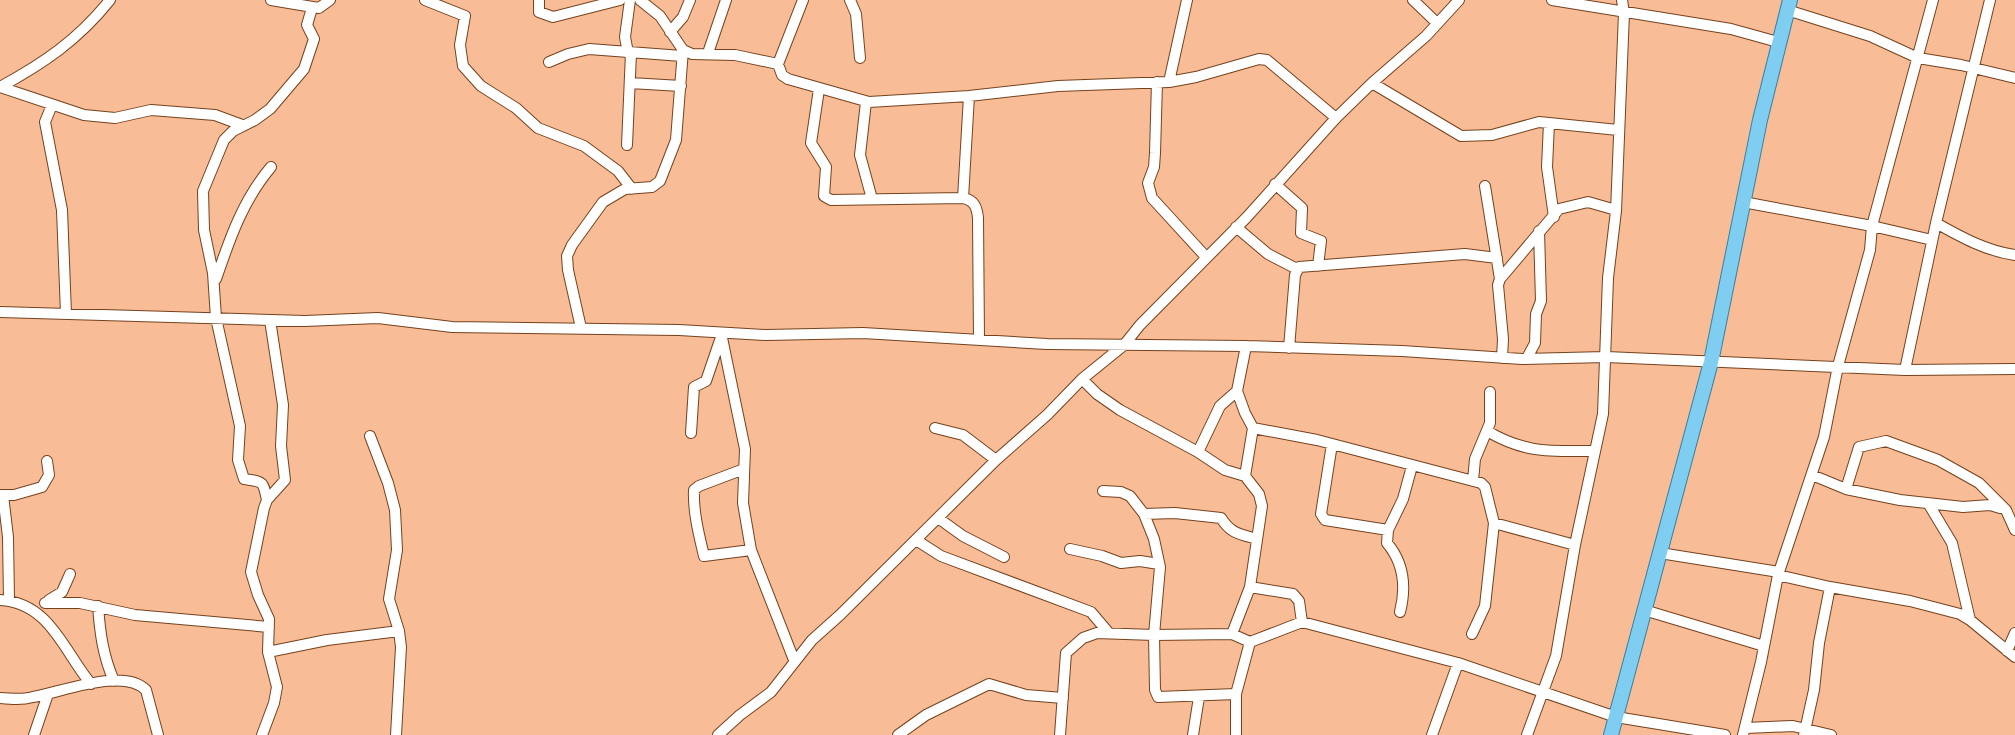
<svg xmlns="http://www.w3.org/2000/svg" width="2015" height="735" font-family="'Varela Round',sans-serif">
<rect width="100%" height="100%" fill="#f8bc96"/>
<g fill="none" stroke-linecap="round" stroke-linejoin="round">
<defs>
<path id="minor" d="M271,0l48,8 11,-8
M425,0l40,16 -5,29 3,21 18,20 35,22 22,20 46,18 34,25 14,18
M539,0v12l14,5 67,-17
M640,0l20,16 23,34 9,4 43,1 43,9 4,11 6,4 81,23 100,-6 89,-10 111,-4 27,-5 63,-18 8,1 6,5 63,53
M850,0l6,14 4,44
M1413,0l24,23
M1552,0l179,29 47,13
M1787,10l83,26 48,22 43,7 54,13
M670,32l13,-15 7,-17
M628,53l-3,-16 5,-37
M708,53l18,-53
M549,62l19,-8 21,-5 93,7
M778,64l25,-64
M1157,82l-2,71 -1,14 -6,16 4,15 54,59
M1169,82l18,-82
M630,83l51,3
M1372,83l89,53 31,-1 47,-13 79,8
M0,87l84,28 31,3 36,-8 64,5 27,10
M0,87c44,-24 78,-47 110,-87
M819,89l-8,54 15,24 -2,29 7,4 132,-2c11,2 14,9 15,20l1,121
M866,102l-6,53 12,44
M52,105l-7,17 17,88 4,104
M1549,123l-2,44 7,50
M627,145l4,-92
M1275,184l27,24 -1,25 20,8 -3,25
M1485,186l15,93
M963,198l6,-102
M1743,202l129,24 60,14
M1936,223c25,14 50,28 79,32
M1236,227l32,27 29,15
M216,279c14,-41 27,-79 55,-112
M0,312l305,9 73,-3 74,9 227,3 87,5 97,-2 184,11 199,2 156,5 120,8 84,-2 299,13 110,-1
M581,328l-13,-58 -1,-14 5,-11 31,-43 22,-13 27,-2 8,-6 16,-41 7,-90
M721,333l24,116 -2,54 8,47 43,110
M1246,346l-9,45 8,22 8,15 64,12 164,43 4,4 9,36 -9,83 -13,28
M1289,348l6,-73 4,-8 166,-13 32,4
M1502,358l1,-19 -5,-54 2,-6 59,-70 29,-7 28,8
M1527,358l8,-15 1,-29 5,-13 -2,-70
M1905,370l31,-147 54,-223
M1082,379l15,15 23,16 78,42 27,18 20,6 14,18 3,12 -12,81 -18,47
M935,428l28,7 33,25
M1487,431c39,23 64,20 107,20
M691,433l3,-46 12,-6 14,-41
M370,436l18,47 7,27 2,40 -8,49 10,32 2,16 -5,88
M1332,444l-11,70 4,6 63,10
M1198,452l22,-46 17,-15
M744,469l-45,17 -5,4c-1,22 5,45 10,66l47,-6
M1812,475l34,14 54,11 63,7 27,-2 10,3
M1245,476l8,-48
M1473,481l2,-22 15,-36v-31
M1846,489l13,-42 27,-6 52,19 41,23 27,27 9,20
M1103,491l18,1 9,4 14,18 10,25 6,28 -6,68 1,55 3,7 78,-3
M0,495h14l28,-8 7,-12 -2,-14
M3,495l5,42 1,63
M267,500c-4,-20 -4,-18 -23,-21l-6,-19 2,-34 -24,-108 -3,-45 -9,-43 -1,-39 21,-51 9,-9 22,-11 15,-11 34,-40 10,-30 -7,-14 5,-17
M1928,503l24,40 18,77
M1144,514l31,-1 46,5c10,16 19,16 36,21
M938,518l25,18 41,21
M1494,523l81,22
M916,540l25,16 150,56 17,20
M1070,549l32,7 19,7 19,-2 19,3
M1660,553l119,19
M1778,575l52,12 80,14 50,13 10,6 45,37
M1250,587l43,7 6,7 3,21
M0,600c50,3 63,50 91,84
M49,600l13,-8 8,-18
M45,603h35l55,12 134,12
M98,606c2,27 5,50 16,75
M1644,610l120,36
M1400,612c6,-24 4,-49 -13,-69l1,-13 15,-31 9,-33
M2007,651l8,-18
M268,652l59,-12 72,-9
M0,698c11,1 22,2 33,-1 29,-5 91,-30 113,-7l12,45
M1745,728l48,-2 38,9
M34,735l14,-41
M262,735l12,-32 3,-16 -9,-35 1,-33 -11,-24 -7,-23 13,-64 3,-8 18,-20 -4,-34 2,-41 -13,-85
M718,735l22,-20 31,-23 41,-52 28,-25 156,-155 51,-45 35,-36 42,-34 16,-20 107,-108 89,-99 36,-35 54,-47 33,-36
M898,735l28,-20 63,-31 37,11 37,3
M1060,735l6,-82 17,-15 14,-5 57,2 78,-1 18,8
M1193,735l6,-38
M1236,735v-41l14,-52 52,-20 156,41 158,54 109,18
M1432,735l26,-72
M1527,735l29,-79 19,-111 28,-131 5,-136 8,-67 8,-198 -2,-13
M1743,735l18,-73 17,-87 46,-138 14,-71 32,-116 2,-24 61,-226
M1804,735l10,-45 5,-47 11,-56"/>
<path id="major" d="M1611,735l100,-373 49,-242 30,-120"/>
</defs>
<use href="#minor" stroke="#75421d" stroke-width="12"/>
<use href="#major" stroke="#3581a2" stroke-width="16"/>
<use href="#minor" stroke="#fff" stroke-width="10"/>
<use href="#major" stroke="#7fcdf1" stroke-width="14"/>
</g>
</svg>
